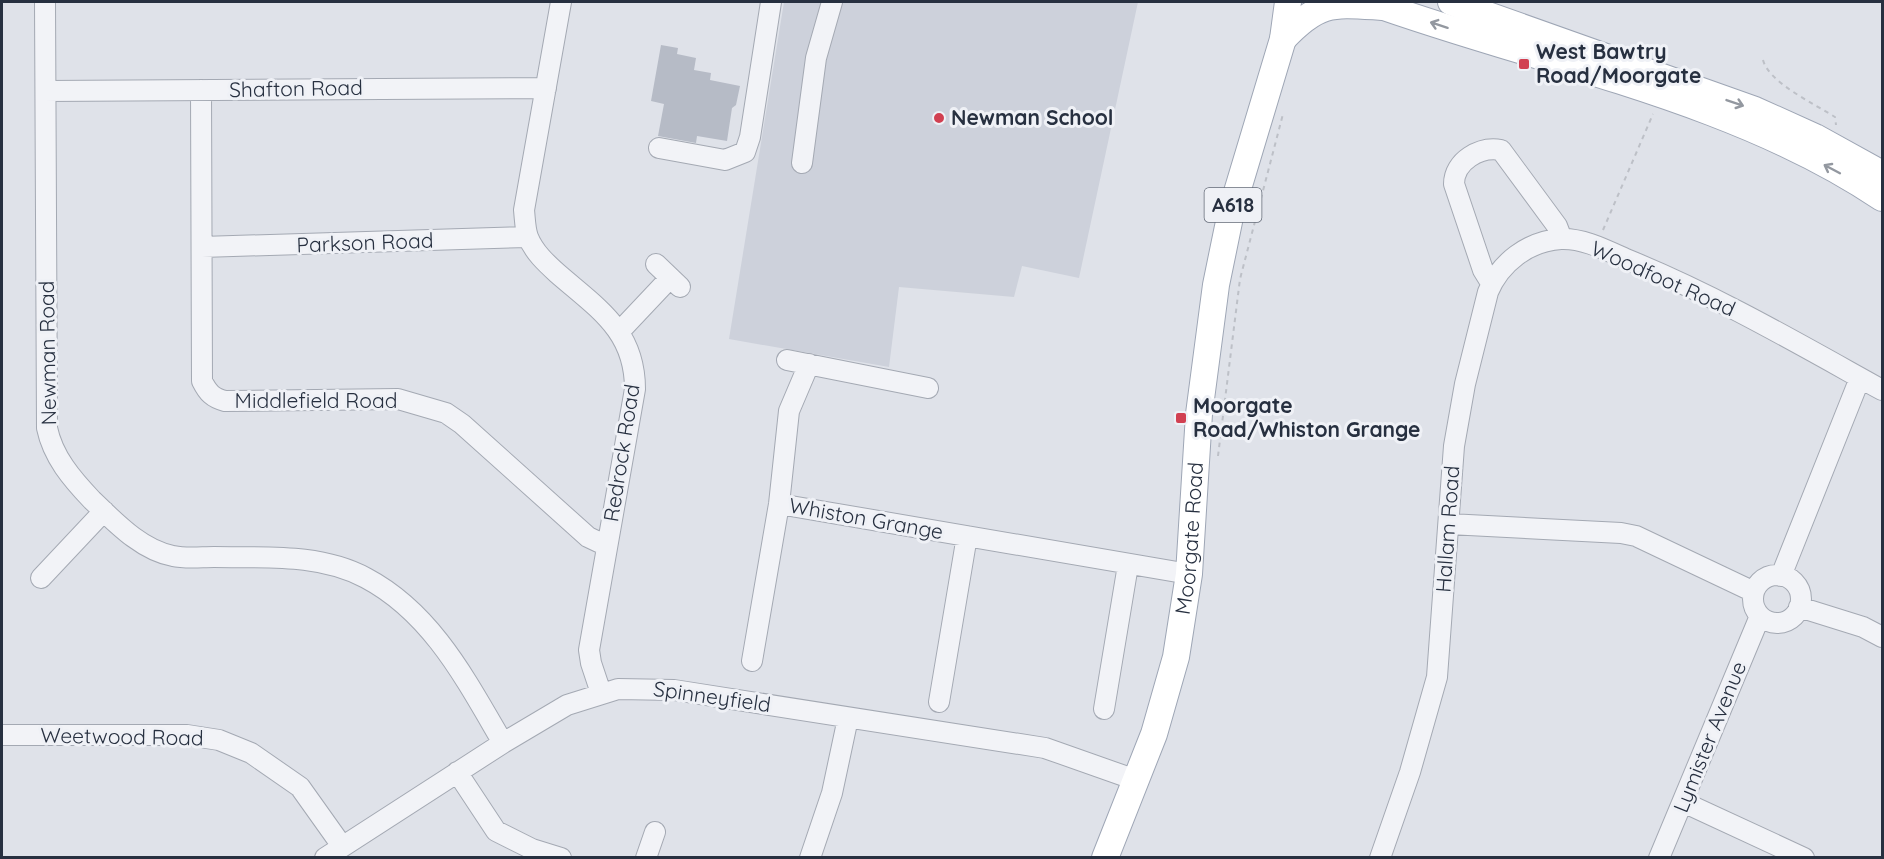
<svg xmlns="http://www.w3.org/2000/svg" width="1884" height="859" font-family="Quicksand,sans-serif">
<rect width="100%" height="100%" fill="#dfe2e9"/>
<path fill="#cdd1db" d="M784,2h354l-59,276 -57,-12 -8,31 -115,-10 -10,80 -160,-28z"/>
<path fill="#b6bbc6" d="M661,45l17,3 -1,6 19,4 -2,12 17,3 -1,7 30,6 -4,19 -4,3 -5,33 -30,-5 -1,7 -38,-7 6,-32 -13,-3z"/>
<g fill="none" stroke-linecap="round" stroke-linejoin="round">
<defs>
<path id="minor" d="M45,2l2,426c6,29 25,51 45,72 23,22 49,50 81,56 13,3 28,1 41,1 50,1 106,-4 152,21 66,35 100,102 137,165
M561,2l-37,208c1,9 1,19 4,27 6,15 18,26 29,36 40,35 78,57 78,116l-46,261 2,13 10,30
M201,90l1,291c6,12 11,17 23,20l173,-2 48,14 16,11 126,113 19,9
M46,91l500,-3
M659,148l66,12 20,-8 5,-15 21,-135
M802,163l14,-105 16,-56
M202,247l326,-10
M656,264l24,23
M1491,283l-8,-13 -29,-86c0,-23 26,-38 47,-34l56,76 5,13
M620,331l50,-53
M787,360l141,28
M779,504l410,70
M1449,524l172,9 15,3 118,56
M1753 599a24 24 0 1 1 48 0a24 24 0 1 1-48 0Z
M1781,576l79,-198
M41,578l63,-67
M1799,607l64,20 19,10
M752,661l27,-157 10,-93 20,-47
M939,702l28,-166
M1104,709l24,-144
M2,735h185l32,5 32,13 49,34 42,59
M457,772l39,59 36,18 29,9
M1683,802l121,56
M325,858l178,-115 64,-38 51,-16 56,1 371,58 91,32
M646,858l9,-26
M810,858l22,-65 16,-75
M1380,858l30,-86 27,-95 17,-231 11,-62 23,-92c12,-29 40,-51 73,-53 22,-1 45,11 65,20 89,36 173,85 256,131
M1659,858l101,-242"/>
<g id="major">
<path d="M1370,2c169,61 362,95 512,196"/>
<path d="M1451,2l304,108 60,27 67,37"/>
<path d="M1283,39c37,-39 50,-35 101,-32"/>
<path id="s1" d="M1105,858l49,-124 22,-77 13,-83 10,-160 17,-129 15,-73 52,-173 5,-37"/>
</g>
</defs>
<use href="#minor" stroke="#a4a9b3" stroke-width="22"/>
<use href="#major" stroke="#9ea6b5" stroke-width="28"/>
<path stroke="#bdc0c7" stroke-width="2" stroke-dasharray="4.5 4.5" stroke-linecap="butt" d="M1763,60c6,23 52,44 72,57l1,8
M1603,230l50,-116
M1218,456l22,-177 43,-165"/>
<use href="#minor" stroke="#f2f3f7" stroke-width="20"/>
<use href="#major" stroke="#fff" stroke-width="26"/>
</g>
<defs><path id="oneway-shaft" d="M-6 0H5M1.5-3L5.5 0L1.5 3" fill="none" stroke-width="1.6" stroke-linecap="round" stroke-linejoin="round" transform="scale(1.5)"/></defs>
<g stroke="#9398a0">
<use href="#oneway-shaft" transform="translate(1439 25) rotate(-162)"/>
<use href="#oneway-shaft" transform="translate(1735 103) rotate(19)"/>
<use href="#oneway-shaft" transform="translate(1832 169) rotate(-152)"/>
</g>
<g fill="#d14051" stroke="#eff1f6" stroke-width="2">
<rect x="1518" y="58" width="12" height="12" rx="3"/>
<circle cx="939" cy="118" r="6"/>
<rect x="1175" y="412" width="12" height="12" rx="3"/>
</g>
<g text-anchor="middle" stroke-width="6" stroke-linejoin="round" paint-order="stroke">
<rect fill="#eff1f6" stroke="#636a77" stroke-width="1.5" x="1204.5" y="188" width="57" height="34" rx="4.5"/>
<g font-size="20" font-weight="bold" fill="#273040">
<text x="1233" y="212">A618</text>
</g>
<g font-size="21" font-weight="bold" fill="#273040" stroke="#eff1f6" text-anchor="start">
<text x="1536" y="59">West Bawtry<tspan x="1536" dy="24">Road/Moorgate</tspan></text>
<text x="951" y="125">Newman School</text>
<text x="1193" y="413">Moorgate<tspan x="1193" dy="24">Road/Whiston Grange</tspan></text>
</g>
<g font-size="21" fill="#273040" stroke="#eff1f6">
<text transform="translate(296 89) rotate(-1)" y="7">Shafton Road</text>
<text transform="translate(365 243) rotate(-2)" y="7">Parkson Road</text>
<text transform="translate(1663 279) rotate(24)" y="7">Woodfoot Road</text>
<text transform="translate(48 353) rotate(-91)" y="7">Newman Road</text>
<text x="316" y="408">Middlefield Road</text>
<text transform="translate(622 453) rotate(-81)" y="7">Redrock Road</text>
<text transform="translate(866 519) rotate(10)" y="7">Whiston Grange</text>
<text transform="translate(1448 529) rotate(-86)" y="7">Hallam Road</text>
<text dy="7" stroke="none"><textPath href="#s1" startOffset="333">Moorgate Road</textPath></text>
<text transform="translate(712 697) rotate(8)" y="7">Spinneyfield</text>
<text transform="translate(122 737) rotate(1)" y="7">Weetwood Road</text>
<text transform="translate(1710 737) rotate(-68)" y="7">Lymister Avenue</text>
</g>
</g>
<rect width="1884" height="859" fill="none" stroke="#273040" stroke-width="6"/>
</svg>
